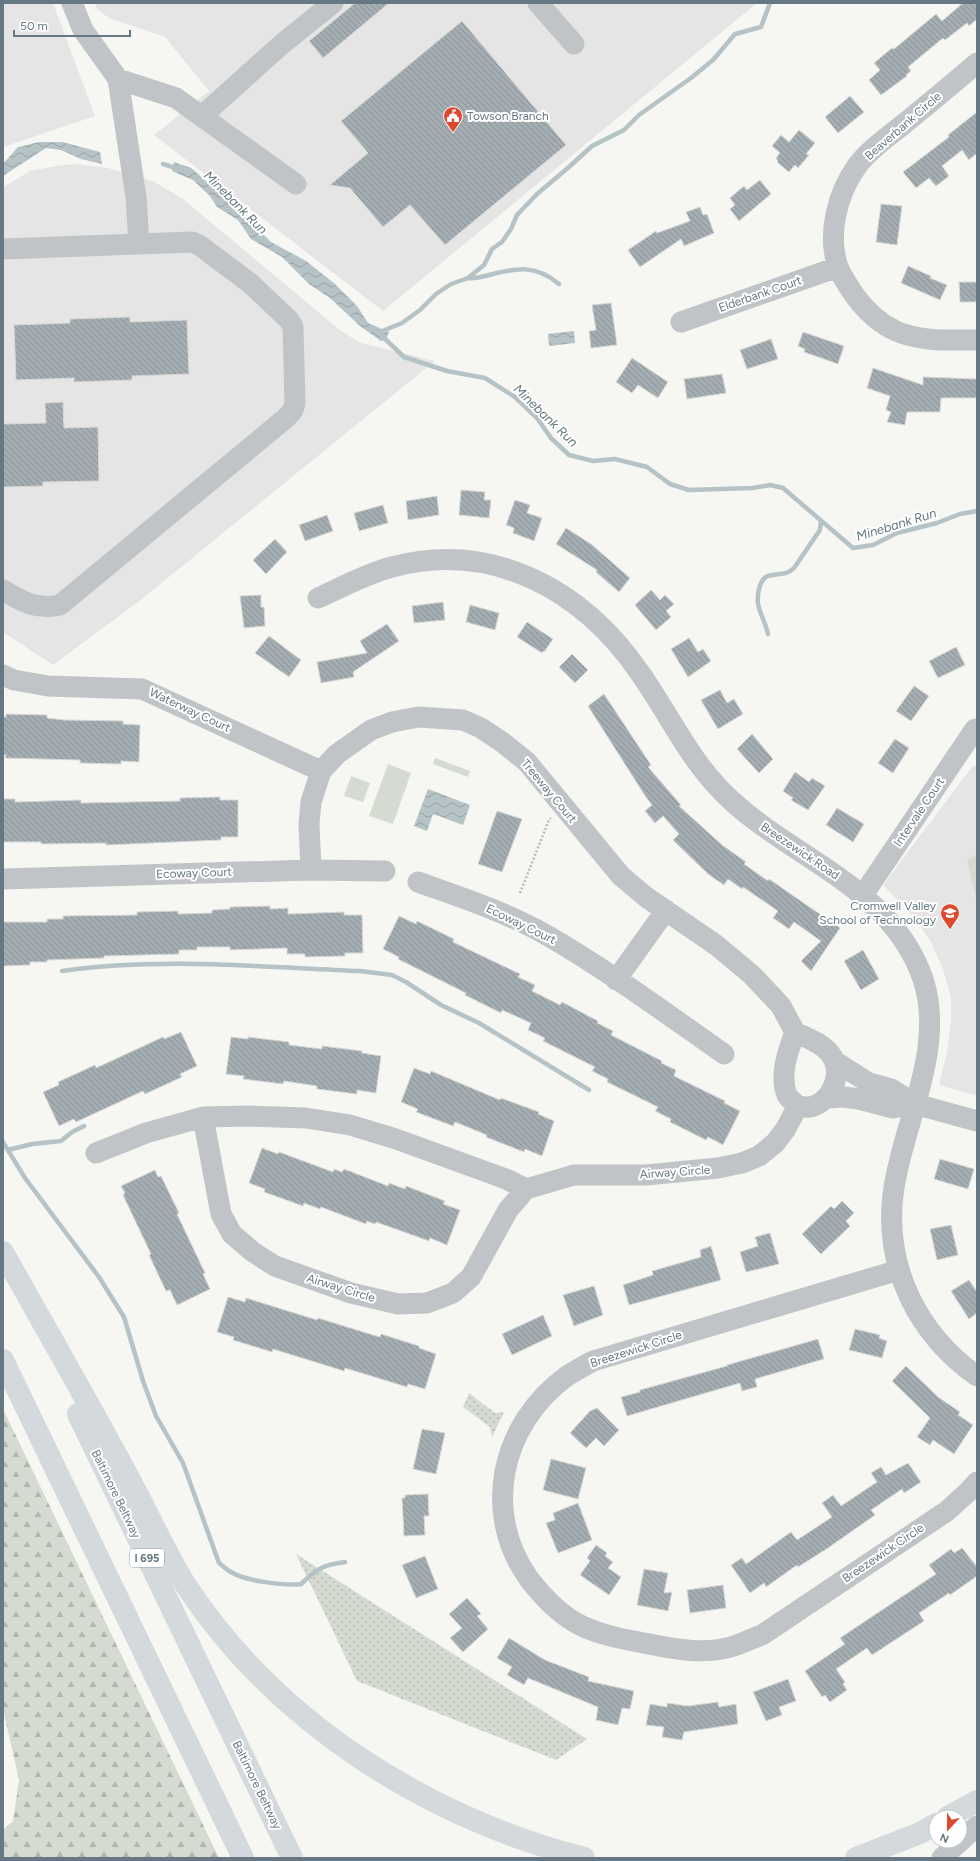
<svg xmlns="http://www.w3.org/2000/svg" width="980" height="1861" font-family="Figtree,sans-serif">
<defs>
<pattern id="forest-firs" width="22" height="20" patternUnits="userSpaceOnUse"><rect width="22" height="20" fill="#d6dbd2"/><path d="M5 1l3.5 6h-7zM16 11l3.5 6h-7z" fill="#b1b6b0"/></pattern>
<pattern id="park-dots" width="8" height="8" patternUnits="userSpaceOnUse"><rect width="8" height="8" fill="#d6dbd2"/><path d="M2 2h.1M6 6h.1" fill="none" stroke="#b1b6b0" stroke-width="1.8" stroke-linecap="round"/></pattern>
<pattern id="water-waves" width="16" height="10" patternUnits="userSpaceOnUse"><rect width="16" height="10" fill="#b5c2c6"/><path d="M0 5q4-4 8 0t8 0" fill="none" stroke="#97a2a6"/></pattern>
<pattern id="building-back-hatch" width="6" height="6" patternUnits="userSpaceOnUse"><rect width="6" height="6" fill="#a4adb2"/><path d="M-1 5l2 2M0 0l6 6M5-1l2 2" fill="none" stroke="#899296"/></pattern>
</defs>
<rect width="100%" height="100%" fill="#f6f6f3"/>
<path fill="#e4e5e4" d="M3,3h50l42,113 -92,31z
M95,3h662l-374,308 -229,-176 55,-44 -44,-54 -56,-19 -11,-8z
M74,164l34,4 45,13 30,18 158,132 20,12 74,18 -297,241 -85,63 -50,-33v-445l27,-16 27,-5z
M977,765v331l-38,-11 8,-33 4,-30v-25l-8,-28 -12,-27 -15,-23 -33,-34 89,-118z"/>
<path fill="#d6dbd2" d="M435,758l35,13 -2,6 -35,-13z
M388,764l23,9 -18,51 -24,-8z
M351,776l19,7 -7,19 -19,-6z
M977,855v46l-10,-41z"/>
<path fill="url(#forest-firs)" d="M3,1409l216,449h-216v-28l10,-9 6,-41 -16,-71z"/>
<path fill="url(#park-dots)" d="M469,1393l26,20 9,-1 -12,25 -2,-10 -27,-20z
M296,1554l291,185 -31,21 -199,-79z"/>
<path fill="url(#water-waves)" d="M39,142h23l38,10 2,12 -21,-5 -20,-9 -15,-2 -43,28v-12l15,-17z
M174,162l17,6 37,32 43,42 35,19 29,23 22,22 11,17 21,9 -3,8 -5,1 -21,-15 -30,-28 -21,-14 -27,-27 -31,-18 -13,-19 -21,-13 -7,-11 -17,-16 -21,-9z
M574,331l1,12 -26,3 -1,-12z
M428,789l42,16 -7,20 -30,-11 -6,17 -13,-5z"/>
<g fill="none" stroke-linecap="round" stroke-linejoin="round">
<path stroke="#b5c2c6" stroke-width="4.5" d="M163,164l16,5
M468,278c8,1 13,-1 21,-3 28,-7 46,-11 70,9
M380,332l22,-9 18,-13 16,-16 15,-10 17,-6 16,-13 8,-16 10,-7 9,-13 6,-14 20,-21 32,-27 23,-21 32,-16 15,-15 52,-37 22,-18 22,-26 26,-7 9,-24
M382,336l22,21 43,14 38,7 30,19 22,21 14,20 18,17 24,6 22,-2 32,8 23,17 19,6 64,-2 17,-3 13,3 70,60 20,-3 24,-12 40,-10 23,-9 17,-3
M768,634c-2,-10 -8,-20 -10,-30 -1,-8 1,-25 10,-28 11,-3 18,0 26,-8l26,-38 1,-9
M62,971c99,-14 199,-4 298,0l32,4 14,7 35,23 38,18 110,67
M3,1142l22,36 74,99 25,40 19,64 13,35 27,47 36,100c4,3 8,7 12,9 14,9 54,14 70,12 16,-15 21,-19 44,-22
M8,1150l24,-6 29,-3 11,-9 12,-6"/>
</g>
<path fill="url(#building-back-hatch)" stroke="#d8d8d6" d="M355,3h34l-66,55 -14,-17z
M963,3h14v16l-8,7 -2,-3 -22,17 -2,-2 -35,29 3,4 -5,4 1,1 -26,19 -12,-15 11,-10 -6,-7 18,-15 2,1 42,-35 6,7z
M462,21l104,124 -121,100 -35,-40 -27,22 -33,-39 -20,-3 38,-32 -27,-32z
M850,96l14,16 -26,21 -13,-16z
M977,112v41l-8,7 -7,-10 -20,16 7,10 -13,10 -7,-8 -13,10 -13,-16 46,-35 -1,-2z
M799,130l16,13 -9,11 3,1 -11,13 -3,-3 -6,7 -12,-10 1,-1 -2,-3 4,-5 -8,-7 9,-11 8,7z
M760,180l11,14 -32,27 -9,-12 5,-4 -5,-7 14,-12 3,4z
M881,204l21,2 -5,39 -21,-3z
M700,207l3,8 4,-1 7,19 -30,13 -3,-7 -41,28 -12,-17 28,-19 1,2 33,-12 -4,-9z
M908,266l23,10 -1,2 17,7 -7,15 -39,-17z
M959,282h18v20h-17z
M611,303l6,42 -26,3 -2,-17 7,-1 -4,-25z
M130,317v5l57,-2 2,54 -57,2v4l-58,2v-4l-58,2 -2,-55 56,-2v-4z
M803,332l41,14 -6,18 -34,-12 1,-3 -7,-3z
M771,339l7,20 -31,10 -7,-19z
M632,358l36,24 -10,16 -20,-13 -6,8 -16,-11z
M873,368l50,17v-8l54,2v19h-36l-1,14h-33l-2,13 -18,-3 4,-10 -5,-2 4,-14 -23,-8z
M722,374l4,19 -39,6 -3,-20z
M63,402l1,26 34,-1 1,54 -56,1v4l-40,1v-63l43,-1 -1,-20z
M461,490l24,2 -1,8h7l-2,18 -30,-3z
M437,496l2,19 -31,5 -2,-19z
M515,500l15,5 -3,8 15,5 -8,23 -21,-8 1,-5 -8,-3z
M383,505l5,18 -29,8 -5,-18z
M327,515l6,16 -28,10 -6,-16z
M566,528l25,16 39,34 -11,14 -23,-20 1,-2 -41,-26z
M275,539l12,13 -21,22 -13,-14z
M651,590l9,10 5,-5 9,9 -8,7 5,6 -15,13 -21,-25z
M261,595v12h3l1,19 -21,2 -4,-32z
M443,602l2,18 -31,3 -2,-17z
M470,605l29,8 -4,17 -29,-8z
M527,622l26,17 -9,13 -1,-1 -1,2 -25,-16z
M387,624l12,17 -46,31 1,5 -33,6 -4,-21 50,-9 -7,-12z
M269,636l32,24 -12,17 -34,-24z
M689,638l9,14 5,-3 8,12 -23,16 -17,-28z
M956,647l9,18 -27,13 -9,-17z
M572,654l16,16 -13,13 -16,-16z
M914,686l15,10 -18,25 -15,-10z
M720,690l7,13 7,-4 9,15 -25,15 -17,-29z
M604,694l47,71 -3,2 33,38 -2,1 43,39 24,17 -2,2 24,17 1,-2 71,49 -29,43 -10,-10 20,-20 -27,-19 -5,7 -16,-11 5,-7 -35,-24 -1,2 -14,-10 -4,6 -16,-11 -35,-34 6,-6 -16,-18 -8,7 -10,-12 7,-6 -8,-11 -56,-88z
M6,714l41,1v3l17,2 59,1v3l17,1 -1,37 -18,-1v3l-41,-1v-3l-75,-2 1,-3h-3v-38h3z
M752,734l21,25 -14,14 -22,-24z
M895,739l14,9 -16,25 -15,-10z
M795,772l14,10 3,-4 13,8 -17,24 -17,-10 2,-2 -10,-7z
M220,797v3h18v37h-17v3l-115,5v-2l-65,1v-2h-38v-43h12v3l66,-2v3l99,-2v-3z
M837,808l27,16 -11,18 -27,-17z
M497,811l25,8 -20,53 -24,-8z
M270,906v3l18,-1v6l56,-2v3h18l1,38h-18v3l-40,1v-3h-18v-6l-57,2v-3h-33v3h-18v4l-75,2v2l-57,2v2h-17v3l-27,1v-44h44v-3h16v-3l74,-1v-3l41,-1v3l34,-1v-3l18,-1v-2z
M399,916l17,8 1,-3 37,18 -1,3 67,32 -2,3 17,8 -3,6 28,14 2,-3 36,19 -1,2 16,8 -2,4 51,26 -1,2 15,7 -2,6 51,25 -1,2 16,8 -17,34 -15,-8 -2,3 -36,-18 1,-3 -16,-8 3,-4 -51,-25 1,-3 -16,-8 3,-4 -52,-26 2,-3 -17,-8 3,-7 -29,-13 -1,3 -36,-18 1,-2 -68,-34 1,-2 -16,-8z
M863,950l16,29 -18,11 -17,-29z
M181,1032l16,34 -17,8 2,3 -37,17 -2,-3 -67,31 -2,-3 -15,7 -16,-34 16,-7 -1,-3 37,-17 1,3 67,-31 1,2z
M231,1037l17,2v-2l41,5v3l33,4v-3l40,5v2l19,3 -5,37 -19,-3v4l-40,-5v-3l-33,-5 -1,3 -40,-5 1,-3 -18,-2z
M414,1068l16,6 1,-3 69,29 1,-2 38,14 -1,2 16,7 -12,35 -17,-7 -1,3 -38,-15 1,-2 -32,-13 -2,4 -37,-14 2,-3 -17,-7z
M262,1148l16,6 1,-2 54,20 1,-3 8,3 2,-3 44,17 1,-3 16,6 1,-3 39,15 -2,3 17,6 -13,35 -17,-7 -1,3 -53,-19 -1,2 -8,-3 -1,3 -45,-17 -1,2 -16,-6 -1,3 -39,-14 1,-3 -16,-6z
M940,1159l34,10 -6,20 -34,-10z
M155,1170l3,7 3,-1 18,37 -2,1 28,59 -2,1 7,15 -33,16 -7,-15 -4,1 -17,-36 2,-1 -28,-59 2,-2 -4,-7z
M842,1201l12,12 -8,8 4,5 -29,28 -19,-20 29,-28 3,3z
M951,1225l7,30 -21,5 -7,-31z
M770,1233l9,31 -33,8 -6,-20 18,-6 -3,-9z
M711,1246l10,34 -92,25 -6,-20 30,-10 -1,-4 49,-14 -1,-7z
M969,1280l8,12v21l-8,6 -18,-28z
M594,1286l9,29 -29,11 -11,-31z
M228,1297l17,5 1,-4 71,22 1,-2 55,17 7,2 1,-3 38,12v2l17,6 -11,35 -17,-5 -1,3 -62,-19 -1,3 -71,-22 -1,3 -39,-12 1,-3 -17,-5z
M543,1315l9,21 -40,19 -10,-21z
M855,1329l25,6 -1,3 8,3 -5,17 -33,-8z
M818,1339l6,20 -69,20 2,8 -15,4 -2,-8 -113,33 -6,-19 19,-5v-2l87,-24v-1z
M906,1366l32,31 22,15 -2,3 15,10 -19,29 -21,-14 -3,5 -13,-8 13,-19 -38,-37z
M597,1408l22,22 -15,16 -8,-8 -10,10 -16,-15 20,-22z
M422,1429l23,4 -9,41 -23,-5z
M551,1459l35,9 -8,31 -35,-9z
M908,1463l13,19 -17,11 -2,-4 -31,21 4,5 -47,33 -30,19 -1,-2 -31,22 -2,-4 -14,10 -19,-28 11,-7 4,6 45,-32 6,8 35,-23 -10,-14 11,-8 8,11 36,-24 -6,-9 10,-6 5,8z
M428,1494l1,22h-5l1,19 -21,1 -2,-38h3v-3z
M578,1503l14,37 -34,13 -12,-30 9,-3 -2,-7z
M596,1545l11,8 -2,3 8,6 -5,6 13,9 -12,18 -29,-20 10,-14 -3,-3z
M962,1548l15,19v9l-27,19 -1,-2 -30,20 5,8 -52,34 -5,-7 -31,21 9,13 -2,2 4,6 -17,12 -5,-7 -3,2 -17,-26 40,-27 -5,-6 96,-64 -7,-9 22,-16 3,4z
M425,1556l13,33 -22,9 -14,-33z
M644,1569l24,4 -4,20 8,-1 -4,19 -31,-6z
M723,1585l3,23 -36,5 -3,-23z
M467,1598l14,16 -4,2 11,13 -25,23 -13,-14 12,-10 -13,-14z
M509,1638l36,22 44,17 -1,4 46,10 -4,18 -8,-1 -4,17 -22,-5 2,-13 -70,-29 -4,7 -17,-10 5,-8 -15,-9z
M788,1679l8,22 -17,6 3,8 -16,6 -13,-29z
M718,1702l1,5 17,-3 2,20 -54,8 -2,8 -20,-3 2,-10 -18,-2 4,-21 17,3v-4l21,3z"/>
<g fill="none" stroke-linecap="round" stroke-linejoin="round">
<path stroke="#b8bbbd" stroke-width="2.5" stroke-dasharray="2 2" stroke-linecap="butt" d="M520,893l29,-73 2,-2"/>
<path stroke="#c0c4c7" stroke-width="21" d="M72,3l11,27 35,49 18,118 3,47
M538,3l36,41
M977,63c-26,22 -51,43 -77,64 -15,12 -32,24 -43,39 -20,28 -30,68 -19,101 4,10 11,20 17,29 11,15 24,27 41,35 25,11 54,9 81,9
M118,79l58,19 120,86
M202,116l80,-72 51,-41
M3,249l189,-7 7,3 51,38 39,37 4,7 2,76 -2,7 -7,8 -226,187c-23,5 -38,-3 -57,-15
M681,322l157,-55
M318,598c24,-11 48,-24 74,-31 101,-27 191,23 248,106 31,44 52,93 93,129 65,59 159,87 190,177 21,64 -13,131 -26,193 -10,43 -6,86 13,126 16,33 37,57 67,78
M3,675l11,5 34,6 94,3 179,82
M311,870l-2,-46 2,-22 10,-31 16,-17 34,-24 21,-8 26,-5 45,3 18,8 21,14 25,20 94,114 25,21 70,48 36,30 29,31 14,26
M3,879l308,-9 74,1
M418,882c45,16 91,31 132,55 60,35 117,77 174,117
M863,895l112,-166
M616,980l50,-70
M795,1032c12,6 29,12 36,23 13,18 1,47 -21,52 -3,1 -8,-1 -12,-1 -3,-3 -9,-7 -11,-11 -8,-20 1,-44 8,-63z
M836,1062l33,21 22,6 24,15 62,17
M826,1098l18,-1 15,2 34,9 22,-4
M203,1117l18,97 11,20 21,18 22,14 76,27 47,11 29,-1 26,-10 18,-16 37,-67 18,-21
M96,1153l50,-20 57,-16 47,-1 56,2 44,7 46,14 110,40 20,10 48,-14h72l72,-7 24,-5 17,-7 16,-13 10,-13 13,-24
M899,1270l-306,91c-9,5 -18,10 -26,15 -66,48 -86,136 -38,203 14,18 31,36 51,46 20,10 43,14 64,18 30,6 63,13 93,2 8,-3 16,-7 25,-10l185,-124 22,-20 8,-9
M942,1858l35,-32"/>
<path stroke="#d4d9dc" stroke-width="22" d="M3,1252c43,77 87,153 128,230 19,35 35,72 56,105 91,137 240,230 397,271
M3,1360l240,498
M78,1414l214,444
M948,1817l29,-16
M856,1858l64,-25 16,-9"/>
</g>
<defs>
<symbol id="civic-pin" viewBox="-11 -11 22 30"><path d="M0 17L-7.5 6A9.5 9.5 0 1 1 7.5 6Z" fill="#dc492d" stroke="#fff"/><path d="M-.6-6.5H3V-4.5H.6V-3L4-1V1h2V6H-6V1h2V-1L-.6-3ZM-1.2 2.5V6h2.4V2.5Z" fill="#fff"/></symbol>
<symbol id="school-pin" viewBox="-11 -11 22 30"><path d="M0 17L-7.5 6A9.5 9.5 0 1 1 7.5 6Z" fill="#dc492d" stroke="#fff"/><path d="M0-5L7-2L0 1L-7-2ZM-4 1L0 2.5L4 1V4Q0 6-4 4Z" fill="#fff"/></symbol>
</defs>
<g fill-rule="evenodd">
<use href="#civic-pin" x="442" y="105" width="22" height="30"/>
<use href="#school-pin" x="939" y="902" width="22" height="30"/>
</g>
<g text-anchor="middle" stroke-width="4" stroke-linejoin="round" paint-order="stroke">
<rect fill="#fff" stroke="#94a0a8" stroke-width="1" x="130" y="1549" width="34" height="18" rx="3"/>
<g font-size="11" font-weight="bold" fill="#667883">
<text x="147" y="1562">I 695</text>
</g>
<g font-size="12" fill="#667883" stroke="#fff" text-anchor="start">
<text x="467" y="120">Towson Branch</text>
<text x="936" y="910" text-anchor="end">Cromwell Valley<tspan x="936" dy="14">School of Technology</tspan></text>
</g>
<g font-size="12" fill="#667883" stroke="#fff">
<text transform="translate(903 126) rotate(-41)" y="4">Beaverbank Circle</text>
<text transform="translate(760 294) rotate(-19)" y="4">Elderbank Court</text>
<text transform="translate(190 710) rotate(25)" y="4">Waterway Court</text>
<text transform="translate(549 791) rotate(50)" y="4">Treeway Court</text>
<text transform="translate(919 812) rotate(-56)" y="4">Intervale Court</text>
<text transform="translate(800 851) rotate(34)" y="4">Breezewick Road</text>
<text transform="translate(194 873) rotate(-2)" y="4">Ecoway Court</text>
<text transform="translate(521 924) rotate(26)" y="4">Ecoway Court</text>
<text transform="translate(675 1172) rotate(-4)" y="4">Airway Circle</text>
<text transform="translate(341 1288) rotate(17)" y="4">Airway Circle</text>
<text transform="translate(636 1349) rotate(-18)" y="4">Breezewick Circle</text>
<text transform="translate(116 1494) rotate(64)" y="4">Baltimore Beltway</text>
<text transform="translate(883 1553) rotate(-34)" y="4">Breezewick Circle</text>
<text transform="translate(257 1785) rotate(64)" y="4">Baltimore Beltway</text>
</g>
<g font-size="13" font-style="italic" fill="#627a7f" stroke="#fff">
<text transform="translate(236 202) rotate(45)" y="5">Minebank Run</text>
<text transform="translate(546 415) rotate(44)" y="5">Minebank Run</text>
<text transform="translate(896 524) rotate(-17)" y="5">Minebank Run</text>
</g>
</g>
<rect width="980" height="1861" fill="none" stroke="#667883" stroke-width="8"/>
<g transform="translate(948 1829) rotate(202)"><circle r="19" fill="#ffffff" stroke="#c2c9cd"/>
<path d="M0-3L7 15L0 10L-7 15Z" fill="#dc492d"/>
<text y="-6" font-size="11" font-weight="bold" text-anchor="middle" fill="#667883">N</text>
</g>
<path d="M14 30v6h116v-6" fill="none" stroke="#667883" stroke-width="2"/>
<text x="20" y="30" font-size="12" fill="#667883" stroke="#ffffff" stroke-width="3" paint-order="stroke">50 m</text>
</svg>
